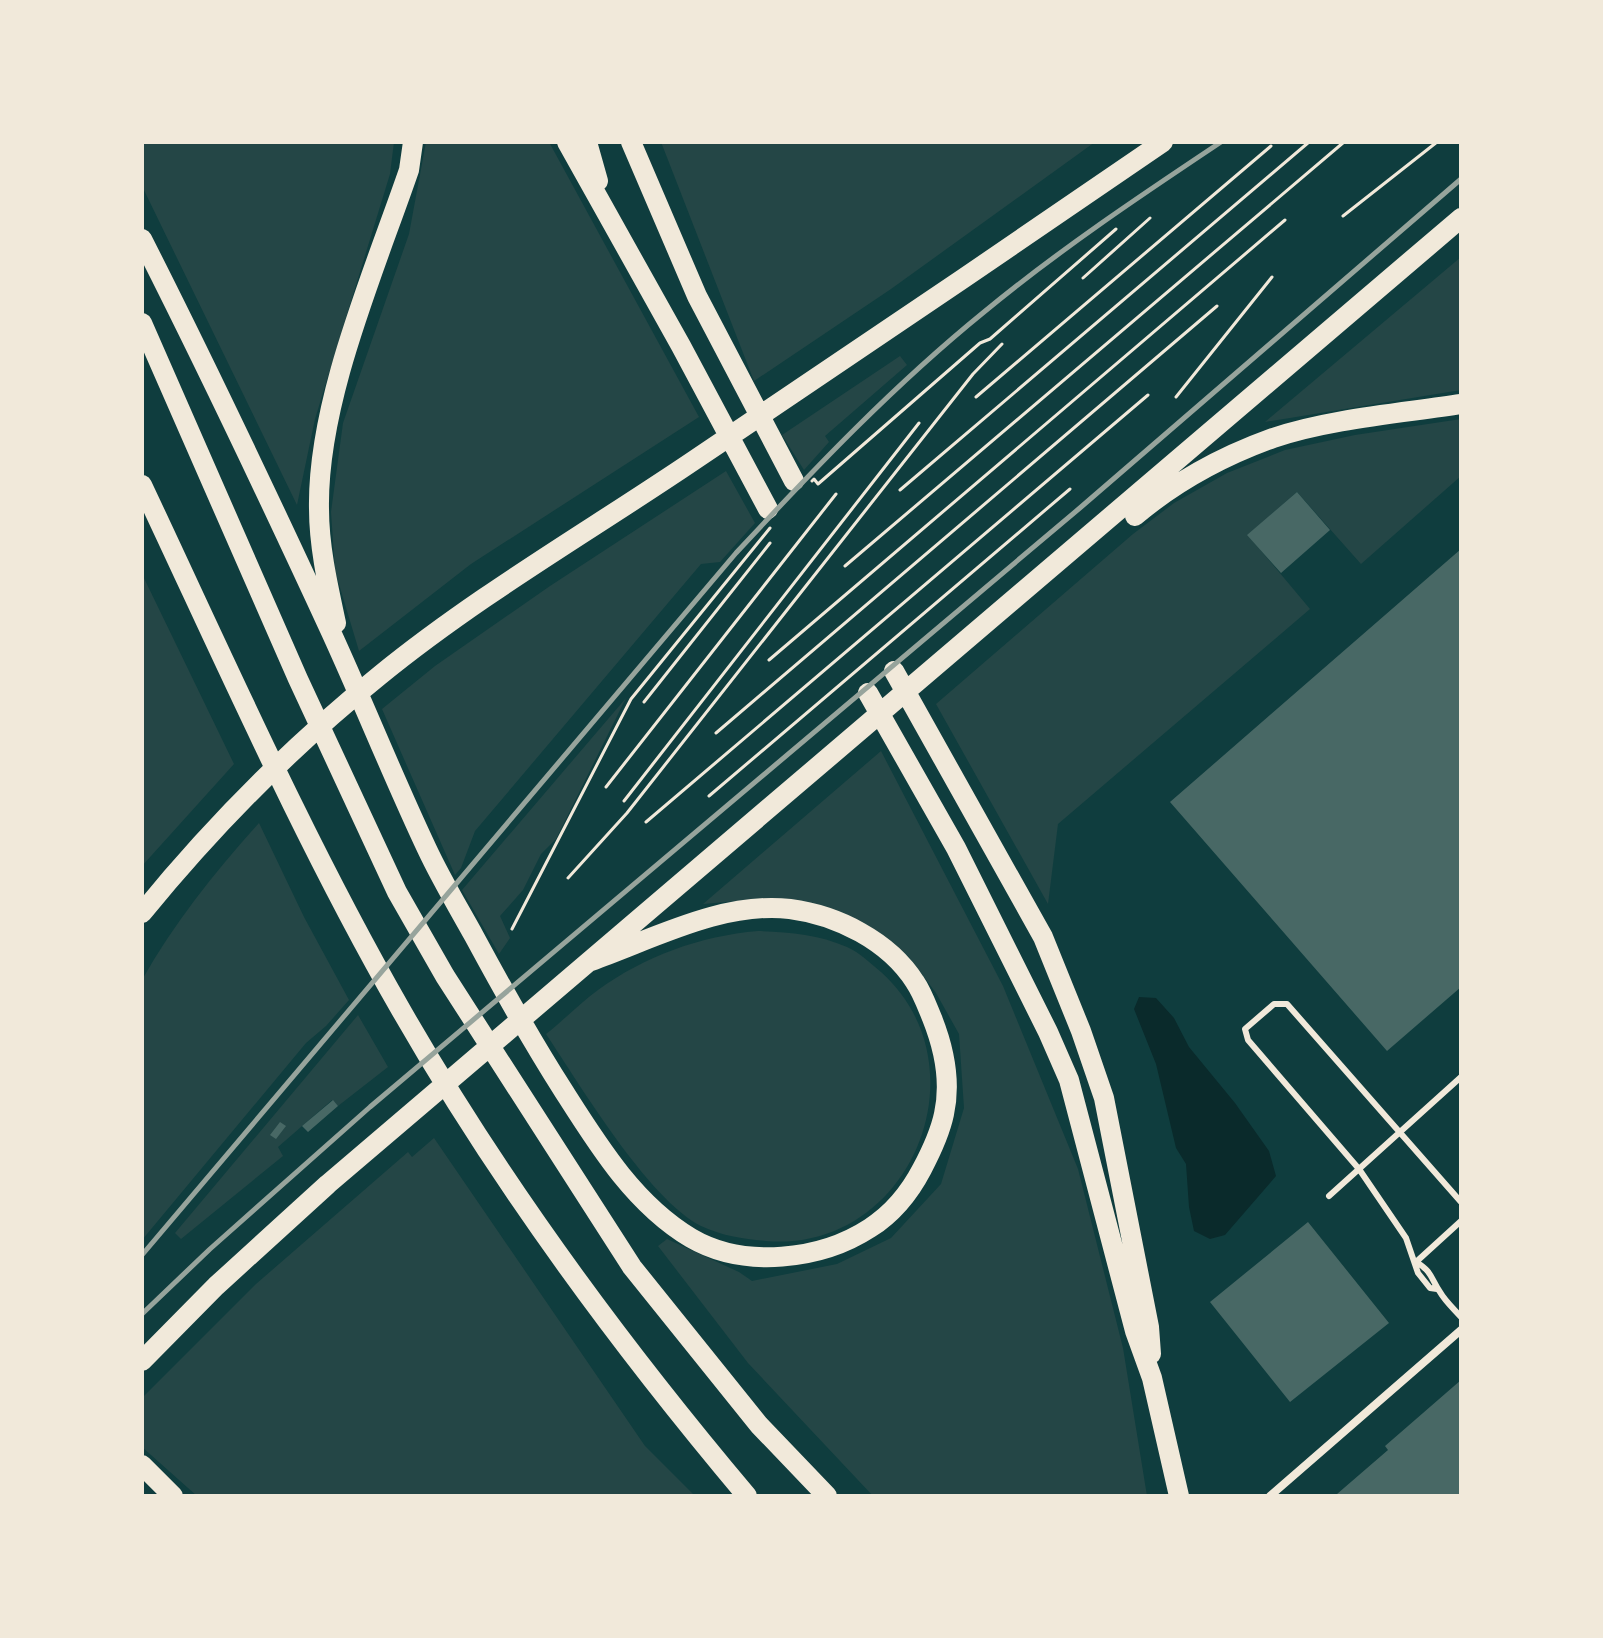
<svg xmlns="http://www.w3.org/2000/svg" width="1603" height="1638" font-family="Poppins,sans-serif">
<rect width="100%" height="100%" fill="#0f3d3e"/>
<path fill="#244646" d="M142,142h252l-4,32 -75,245 -18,86 -155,-319z
M426,142h123l150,275 -228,147 -112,87 -24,-80 -4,-59 12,-89 66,-189z
M661,142h434l-204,147 -137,92z
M1461,257v133l-196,32z
M900,356l7,9 -82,71 4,6 -25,28 -22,-35z
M1461,419v57l-100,88 -64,-72 -49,43 62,74 -252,215 -10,80 -112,-200 197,-170 41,-31 53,-30 58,-23 70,-15z
M726,471l29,52 -35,39 -19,2 -226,267 -14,37 -6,7 -73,-166 53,-43 115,-80z
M142,574l92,190 -92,102z
M626,698l-70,141 -15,15 -18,36 -23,26 10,22 -11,16 -37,-64z
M881,751l122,235 75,183 45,179 24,148h-274l-125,-133 -90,-117 9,-7 72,33 13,9 85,-17 54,-26 50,-54 23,-76 -5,-74 -23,-41 -27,-36 -40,-31 -51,-21 -30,-5h-39l-46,4z
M259,823l45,94 45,83 -23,26 -20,17 -164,197v-260c32,-57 74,-109 117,-157z
M758,931c31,1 60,3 89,16 12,5 23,16 34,25 106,95 29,281 -115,269 -22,-2 -44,-5 -65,-15 -53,-27 -121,-141 -155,-192 18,-14 34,-31 52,-44 47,-34 102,-54 160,-59z
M358,1015l30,52 -50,39 -6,-6 -54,47 5,9 -102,83 -6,-6z
M434,1138l211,308 50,50h-498l-55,-49v-49l114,-114 152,-132 4,5z"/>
<path fill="#0a2a2b" d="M1139,997l17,1 18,20 15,29 46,56 34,48 7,25 -51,59 -15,4 -16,-8 -5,-24 -3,-43 -10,-16 -20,-84 -22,-55z"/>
<path fill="#486865" d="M1297,492l33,38 -49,43 -34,-38z
M1461,549v438l-74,64 -217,-249z
M333,1100l5,6 -30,26 -6,-6z
M280,1122l6,4 -10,13 -6,-4z
M1308,1222l81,101 -99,79 -80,-100z
M1461,1380v116h-123l-1,-2 51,-44 -3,-4z"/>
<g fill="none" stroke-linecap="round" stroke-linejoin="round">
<path stroke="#f1e9da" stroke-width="3" d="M1343,216l94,-74
M1083,278l67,-60
M976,397l295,-251
M1176,397l96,-120
M812,481l2,-2 4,5 162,-141 10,-4 126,-110
M900,490l409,-348
M845,566l499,-424
M769,660l516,-440
M644,702l126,-159
M716,733l501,-427
M606,787l230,-293
M709,796l361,-307
M624,801l295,-378
M646,822l502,-427
M568,878l59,-65 346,-439 29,-30
M512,929l119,-230 139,-171"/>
<path stroke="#f1e9da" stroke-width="6" d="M1329,1196l132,-119
M1416,1262c16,9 15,17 24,30 5,9 14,17 21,25
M1416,1262l45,-41
M1437,1289l-7,-1 -12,-15 -12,-35 -47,-69 -111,-129 -3,-11 29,-25h13l174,198"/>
<path stroke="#f1e9da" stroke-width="8" d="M1270,1496l191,-166"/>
<path stroke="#f1e9da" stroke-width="20" d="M567,142l114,204 87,163
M587,142l11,39
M631,142l66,154 97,185
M142,239c66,130 128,261 189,393 33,72 62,145 96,217 14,30 31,58 47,87 28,52 57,104 89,154 35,55 71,114 128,148 53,31 130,22 179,-10 22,-14 40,-36 52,-59 9,-17 18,-36 22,-55 7,-32 0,-66 -12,-96 -5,-12 -10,-26 -17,-36 -26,-41 -78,-67 -125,-73 -67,-8 -137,30 -199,52
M142,323l156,356 99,213 48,84 187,291 127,158 68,71
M142,485c83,176 162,356 259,525 99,173 218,334 346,486
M1135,516c40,-34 88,-60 138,-78 55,-19 130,-25 188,-34
M336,623c-8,-37 -17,-76 -17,-114 -2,-107 55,-237 90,-339l4,-28
M894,671l149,266 38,94 23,67 45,229 2,27
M868,693l88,155 92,184 21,48 66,251 17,47 27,118
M142,913c71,-87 149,-166 237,-237 98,-80 209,-144 314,-215 157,-105 314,-212 470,-319
M142,1361l74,-75 112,-102 1133,-966
M142,1465l31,31"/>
<path stroke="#97a49c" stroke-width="5" d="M142,1255l594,-702c79,-85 158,-168 248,-241 75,-62 156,-116 237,-170
M142,1314l68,-65 160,-142 711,-600 380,-328"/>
</g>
<rect width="1603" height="1638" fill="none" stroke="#f1e9da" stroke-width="288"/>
</svg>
